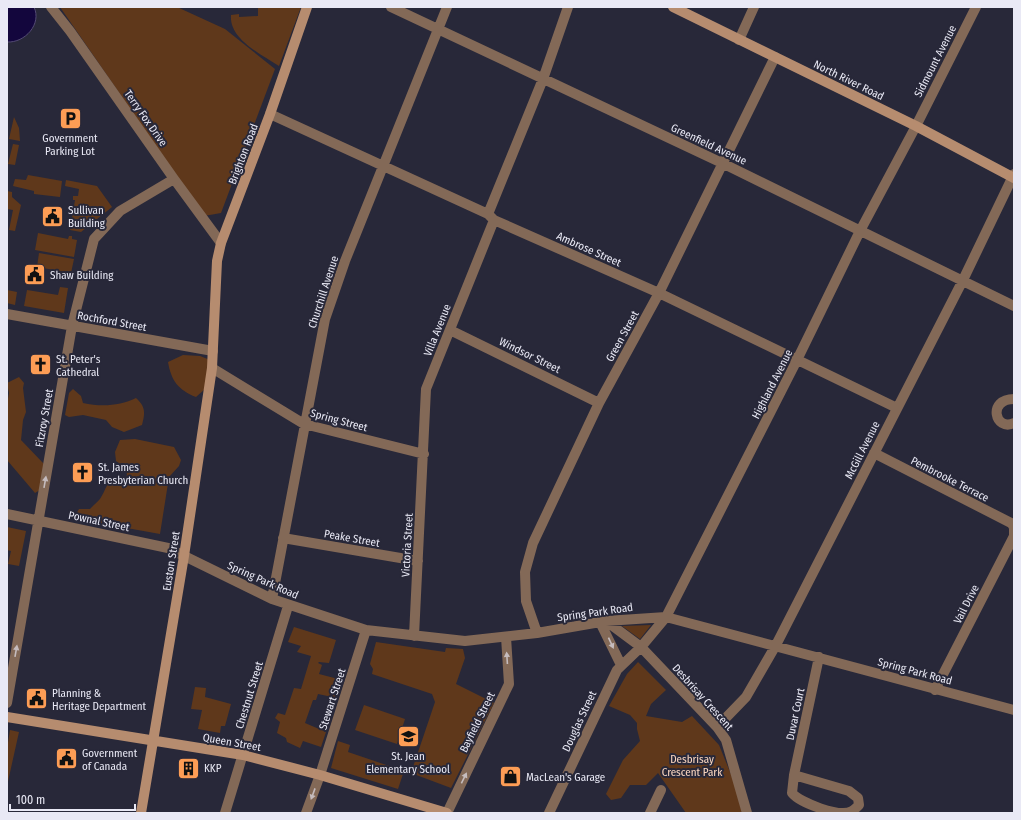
<svg xmlns="http://www.w3.org/2000/svg" width="1021" height="820" font-family="'Fira Sans Condensed',sans-serif">
<rect width="100%" height="100%" fill="#282839"/>
<path fill="#5f381b" d="M60,7h117l48,22 50,40 -54,144 -17,3z
M258,7h43l-22,59c-18,-12 -50,-27 -48,-51l8,-1v3l19,-1z
M14,117l5,11 1,13 -11,-2z
M13,144l6,1 -4,20 -7,-1z
M28,175l34,6 -2,16 -26,-3v-3l-21,-5 2,-7 11,1z
M66,180l31,6 15,21 -31,25 -11,-2 5,-30h-2v-4h5l1,-7 -14,-3z
M7,191l5,1v5l9,8 -6,26 -6,-1 4,-20 -6,-1z
M38,233l30,6 1,-3h3v3l5,1 -3,17 -39,-7z
M39,253l35,6 -3,14 -34,-6z
M60,287l8,1 -4,25 -40,-7 3,-16 31,5z
M7,290l10,2 -2,13 -8,-2z
M183,355l17,1 10,4 -5,29 -9,8c-18,-7 -25,-17 -28,-35z
M19,377l5,6 -1,5 3,24 -3,8 -2,20 23,24 -4,26 -5,3 -28,-33v-56l2,-11 -2,-10z
M73,389l8,7 2,7c18,4 37,3 53,-5 10,9 9,15 6,27l-18,7 -12,-5 -6,-7 -23,-5 -14,2 -4,-2 4,-22z
M135,439l39,8 7,13 -2,6 -10,11 -9,57 -83,-15 -2,-3 4,-7h11c3,-3 7,-7 10,-10 9,-14 4,-18 24,-19l3,-5 -1,-7 -10,-7 -1,-9 5,-12z
M7,527l19,4 -7,35 -11,-2 3,-13 -4,-1z
M651,625l-11,14 -18,-13z
M294,627l42,13 -7,23 -10,-1 -1,1 4,2 -3,9 23,6 -5,18 -19,-4 -2,6h-3l-8,23 21,9 -5,15 -18,-6 -3,7 -13,-6 -1,-4 -9,-5 3,-11 -5,-4 3,-5 7,2 9,-27 7,1 10,-33 -14,-4 4,-6 -13,-4z
M376,642l69,10 1,-4 17,1 2,9 -9,26 38,19 -43,85 -40,-15 24,-71 -3,-8 -60,-20 1,-5 -3,-5z
M638,662l28,28 -15,14 -5,12 36,6 10,-6 27,29 16,39 7,29h-56l-28,-40 -12,12h-16l-9,13 -10,2 -5,-6 17,-34 17,-19 -3,-12v-6l-7,-8 -21,-9 18,-32z
M195,687l11,1 -1,9 26,7 -6,22h-4l-1,7 -22,-4 4,-19 -11,-1z
M364,705l41,14 -8,25 -42,-14z
M10,730l9,2 -12,54v-37z
M338,741l12,4 -2,7 56,19 -6,18 -67,-21z"/>
<path fill="#13063d" stroke="#534a74" d="M7,7h27c8,17 -9,36 -27,35z"/>
<g fill="none" stroke-linecap="round" stroke-linejoin="round">
<path stroke="#836957" stroke-width="10" d="M51,7l19,24 104,148 47,64
M391,7l331,156 292,143
M739,40l15,-33
M270,114l218,100 6,6 165,73 238,115
M488,214l55,-135 25,-72
M7,314l206,37
M450,330l149,73
M212,368l92,56 120,30
M1014,399c-27,0 -19,33 0,24
M874,453l137,70 3,4v9l-79,154
M7,514l161,34 104,51 94,31 99,11 72,-8 69,-12 60,-4 348,93
M283,538l135,23
M272,599l53,-280 20,-58 102,-254
M606,621l35,26 76,80 9,13 21,73
M600,622l21,43
M537,633l-11,-32 -1,-29 8,-29 66,-140 60,-110 116,-236
M414,636l12,-247 68,-169
M7,703l65,-377 22,-87 26,-28 54,-32
M717,727l29,-30 30,-52 187,-365 51,-106
M794,775l55,16 9,7 1,7c-2,2 -5,5 -7,6 -12,7 -52,-8 -60,-18l2,-18 25,-118
M225,813l63,-207
M306,813l14,-38 46,-145
M447,813l62,-129 -3,-47
M549,813l68,-143 24,-23 25,-30 131,-257 63,-129 56,-105 60,-119
M650,813l11,-23"/>
<path stroke="#b68c6f" stroke-width="10" d="M673,7l243,119 98,52
M7,717l236,38 77,20 127,38
M141,813l43,-257 28,-188 5,-107 4,-18 49,-129 37,-107"/>
</g>
<defs><path id="oneway-solid" d="M-6-.8H1V-3.2L6.5 0L1 3.2V.8H-6Z"/></defs>
<g fill="#c5bcbe">
<use href="#oneway-solid" transform="translate(45 482) rotate(-80)"/>
<use href="#oneway-solid" transform="translate(611 643) rotate(65)"/>
<use href="#oneway-solid" transform="translate(16 651) rotate(-80)"/>
<use href="#oneway-solid" transform="translate(507 658) rotate(-94)"/>
<use href="#oneway-solid" transform="translate(464 778) rotate(-64)"/>
<use href="#oneway-solid" transform="translate(313 794) rotate(110)"/>
</g>
<defs>
<symbol id="parking-square" viewBox="-11 -11 22 22"><rect x="-9" y="-9" width="18" height="18" rx="4" fill="#fd9d55" stroke="#282839"/><path d="M-3.5-5.5H1a3.5 3.5 0 0 1 0 7H-1V5.5H-3.5ZM-1-3.4V-.6H.8a1.4 1.4 0 0 0 0-2.8Z" fill="#111"/></symbol>
<symbol id="civic-square" viewBox="-11 -11 22 22"><rect x="-9" y="-9" width="18" height="18" rx="4" fill="#fd9d55" stroke="#282839"/><path d="M-.6-6.5H3V-4.5H.6V-3L4-1V1h2V6H-6V1h2V-1L-.6-3ZM-1.2 2.5V6h2.4V2.5Z" fill="#111"/></symbol>
<symbol id="church-square" viewBox="-11 -11 22 22"><rect x="-9" y="-9" width="18" height="18" rx="4" fill="#fd9d55" stroke="#282839"/><path d="M-1.2-6h2.4v3.5h3.3v2.4h-3.3V6h-2.4V-.1h-3.3v-2.4h3.3Z" fill="#111"/></symbol>
<symbol id="school-square" viewBox="-11 -11 22 22"><rect x="-9" y="-9" width="18" height="18" rx="4" fill="#fd9d55" stroke="#282839"/><path d="M0-5L7-2L0 1L-7-2ZM-4 1L0 2.5L4 1V4Q0 6-4 4Z" fill="#111"/></symbol>
<symbol id="building-square" viewBox="-11 -11 22 22"><rect x="-9" y="-9" width="18" height="18" rx="4" fill="#fd9d55" stroke="#282839"/><path d="M-4-6H4V6H1V3H-1V6H-4ZM-2.5-4.3h1.7v1.8h-1.7ZM.8-4.3h1.7v1.8H.8ZM-2.5-1h1.7V.8h-1.7ZM.8-1h1.7V.8H.8Z" fill="#111"/></symbol>
<symbol id="shop-square" viewBox="-11 -11 22 22"><rect x="-9" y="-9" width="18" height="18" rx="4" fill="#fd9d55" stroke="#282839"/><path d="M-5-2.5h2.3a2.7 3.5 0 0 1 5.4 0H5L5.5 6h-11ZM-1.5-2.5h3a1.5 2.3 0 0 0-3 0Z" fill="#111"/></symbol>
</defs>
<g fill-rule="evenodd">
<use href="#parking-square" x="58" y="106" width="25" height="25"/>
<use href="#civic-square" x="40" y="204" width="25" height="25"/>
<use href="#civic-square" x="22" y="262" width="25" height="25"/>
<use href="#church-square" x="28" y="352" width="25" height="25"/>
<use href="#church-square" x="70" y="460" width="25" height="25"/>
<use href="#civic-square" x="24" y="686" width="25" height="25"/>
<use href="#school-square" x="396" y="724" width="25" height="25"/>
<use href="#civic-square" x="54" y="746" width="25" height="25"/>
<use href="#building-square" x="176" y="756" width="25" height="25"/>
<use href="#shop-square" x="498" y="764" width="25" height="25"/>
</g>
<g text-anchor="middle" stroke-width="4" stroke-linejoin="round" paint-order="stroke">
<g font-size="11" fill="#e9e9f5" stroke="#282839">
<text transform="translate(935 61) rotate(-63)" y="4">Sidmount Avenue</text>
<text transform="translate(849 80) rotate(26)" y="4">North River Road</text>
<text transform="translate(146 118) rotate(55)" y="4">Terry Fox Drive</text>
<text transform="translate(709 144) rotate(25)" y="4">Greenfield Avenue</text>
<text transform="translate(243 154) rotate(-69)" y="4">Brighton Road</text>
<text transform="translate(589 249) rotate(24)" y="4">Ambrose Street</text>
<text transform="translate(323 292) rotate(-72)" y="4">Churchill Avenue</text>
<text transform="translate(112 321) rotate(10)" y="4">Rochford Street</text>
<text transform="translate(437 330) rotate(-68)" y="4">Villa Avenue</text>
<text transform="translate(622 336) rotate(-61)" y="4">Green Street</text>
<text transform="translate(530 355) rotate(26)" y="4">Windsor Street</text>
<text transform="translate(772 384) rotate(-63)" y="4">Highland Avenue</text>
<text transform="translate(44 418) rotate(-80)" y="4">Fitzroy Street</text>
<text transform="translate(339 420) rotate(15)" y="4">Spring Street</text>
<text transform="translate(862 450) rotate(-63)" y="4">McGill Avenue</text>
<text transform="translate(950 479) rotate(27)" y="4">Pembrooke Terrace</text>
<text transform="translate(99 521) rotate(12)" y="4">Pownal Street</text>
<text transform="translate(352 538) rotate(10)" y="4">Peake Street</text>
<text transform="translate(407 545) rotate(-87)" y="4">Victoria Street</text>
<text transform="translate(171 561) rotate(-81)" y="4">Euston Street</text>
<text transform="translate(263 580) rotate(24)" y="4">Spring Park Road</text>
<text transform="translate(966 604) rotate(-63)" y="4">Vail Drive</text>
<text transform="translate(595 612) rotate(-8)" y="4">Spring Park Road</text>
<text transform="translate(915 671) rotate(15)" y="4">Spring Park Road</text>
<text transform="translate(249 695) rotate(-73)" y="4">Chestnut Street</text>
<text transform="translate(703 697) rotate(48)" y="4">Desbrisay Crescent</text>
<text transform="translate(332 699) rotate(-72)" y="4">Stewart Street</text>
<text transform="translate(795 714) rotate(-78)" y="4">Duvar Court</text>
<text transform="translate(579 721) rotate(-65)" y="4">Douglas Street</text>
<text transform="translate(477 722) rotate(-64)" y="4">Bayfield Street</text>
<text transform="translate(232 742) rotate(10)" y="4">Queen Street</text>
</g>
<g font-size="11" fill="#e9e9f5" stroke="#282839" text-anchor="start">
<text x="70" y="142" text-anchor="middle">Government<tspan x="70" dy="13">Parking Lot</tspan></text>
<text x="68" y="214">Sullivan<tspan x="68" dy="13">Building</tspan></text>
<text x="50" y="279">Shaw Building</text>
<text x="56" y="363">St. Peter's<tspan x="56" dy="13">Cathedral</tspan></text>
<text x="98" y="471">St. James<tspan x="98" dy="13">Presbyterian Church</tspan></text>
<text x="52" y="697">Planning &amp;<tspan x="52" dy="13">Heritage Department</tspan></text>
<text x="82" y="757">Government<tspan x="82" dy="13">of Canada</tspan></text>
<text x="408" y="760" text-anchor="middle">St. Jean<tspan x="408" dy="13">Elementary School</tspan></text>
<text x="204" y="772">KKP</text>
<text x="526" y="781">MacLean's Garage</text>
</g>
<g font-size="11" fill="#fcd8c1" stroke="#282839">
<text x="692" y="763">Desbrisay<tspan x="692" dy="13">Crescent Park</tspan></text>
</g>
</g>
<rect width="1021" height="820" fill="none" stroke="#e9e9f5" stroke-width="16"/>
<path d="M10 804v6h125v-6" fill="none" stroke="#e9e9f5" stroke-width="2"/>
<text x="16" y="804" font-size="12" fill="#e9e9f5" stroke="#282839" stroke-width="3" paint-order="stroke">100 m</text>
</svg>
